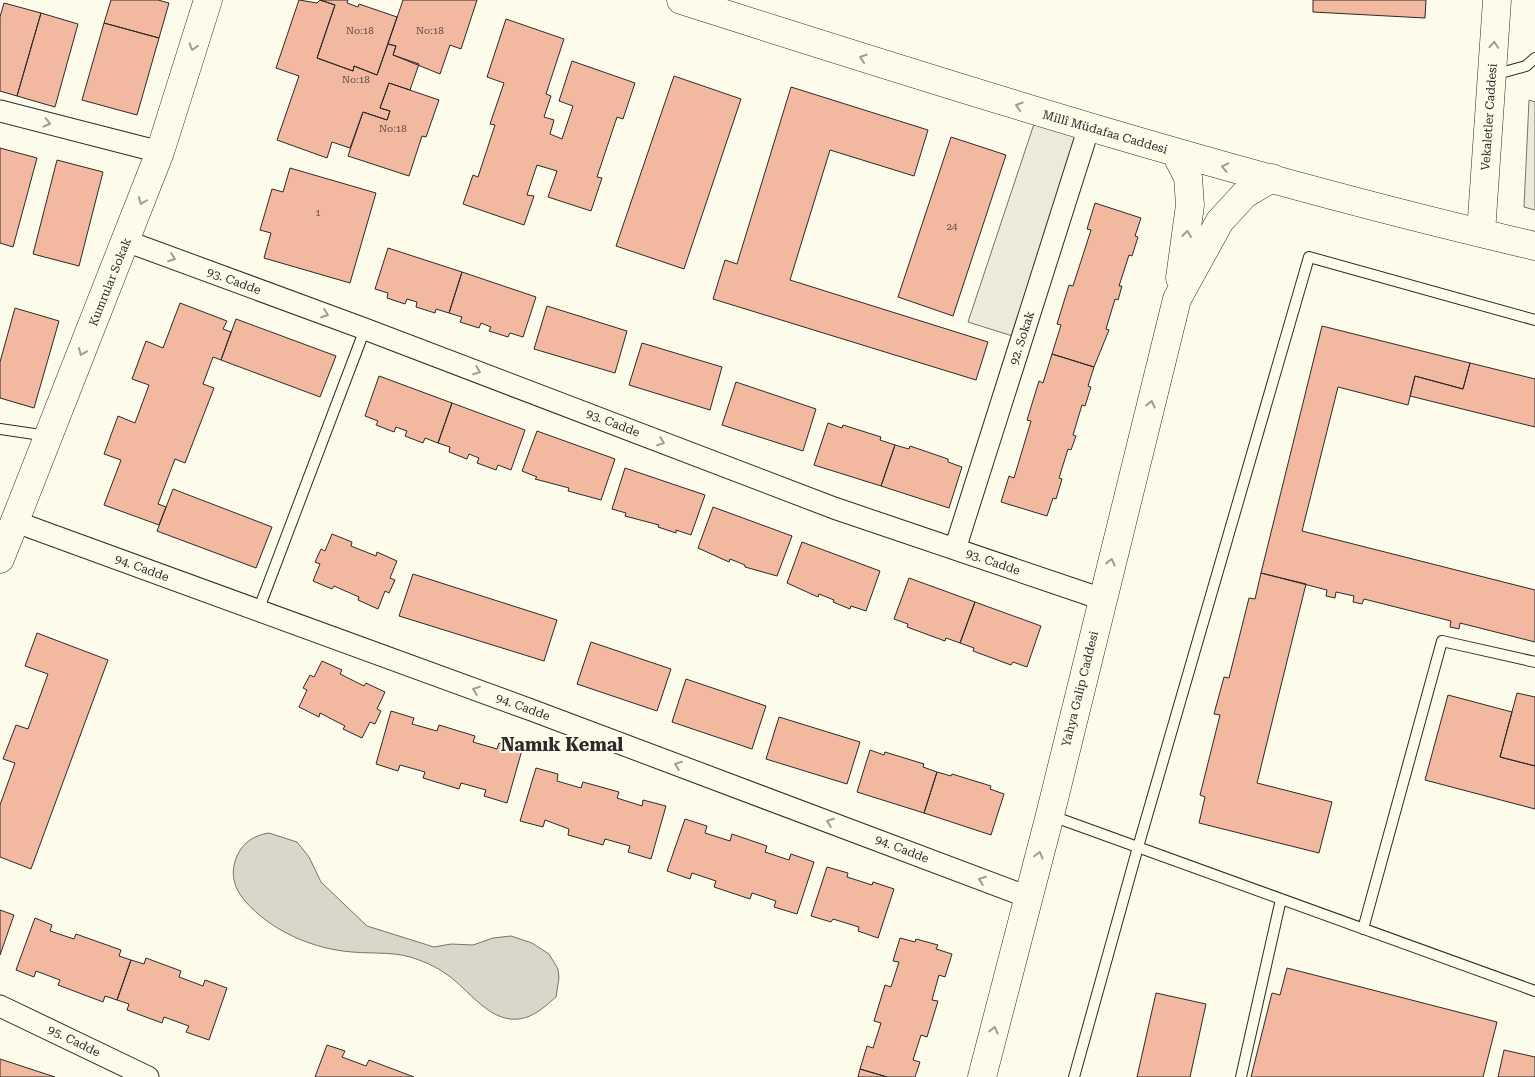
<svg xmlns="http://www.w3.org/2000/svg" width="1535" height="1077" font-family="'Roboto Serif',serif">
<rect width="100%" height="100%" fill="#fdfbea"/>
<path fill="#eceadb" stroke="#74746e" d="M1529,100l6,2v108l-11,-3z
M1038,112l51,15 -67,212 -54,-17z"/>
<path fill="#d8d7c9" stroke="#74746e" d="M269,833l28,9 12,15 12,25 46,44 67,21 17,-3 22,1 20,-7 18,-2 21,7 17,11 9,15 1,9 -3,19c-14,12 -26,24 -46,22 -24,-3 -42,-29 -61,-43 -9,-7 -19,-12 -30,-16 -22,-9 -44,-6 -67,-8 -39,-3 -81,-21 -107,-51 -12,-14 -15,-29 -8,-45 6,-14 18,-21 32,-23z"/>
<path fill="#f2b8a0" stroke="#2b2b2b" d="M111,0h47l11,3 -10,35 -55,-15z
M299,0l18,3 3,-3 15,5 -18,53 36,13 1,-5 23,9 11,-31 8,2 -3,9 26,9 -9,26 -21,-7 -9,25 10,3 -3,9 -24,-8 -13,36 -18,-6 -5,16 -50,-18 22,-64 -23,-8z
M320,0h28l-1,3 11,4 1,-3 38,13 -20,58 -23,-9 -1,5 -36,-13 18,-53z
M403,0h74l-16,49 -11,-4 -10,29 -47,-19 3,-9 -8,-2z
M1313,0h113l-1,18 -112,-6z
M4,3l37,10 -24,83 -17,-5v-74z
M41,13l37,11 -23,83 -38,-11z
M506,19l58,20 -18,55 5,2 -7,21 10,3 -4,14 12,5 11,-33 -14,-5 13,-40 63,22 -12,36 -6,-2 -20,60 5,1 -11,33 -43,-14 9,-26 -20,-6 -10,30 7,1 -10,29 -61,-21 10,-29 5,2 17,-52 -5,-1 14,-41 -17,-6z
M104,23l55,15 -22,77 -55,-15z
M674,76l67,23 -57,170 -68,-23z
M389,83l50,17 -13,37 -4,-1 -13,40 -61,-20 15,-44 24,8 3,-9 -10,-3z
M791,87l137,43 -14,46 -84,-26 -40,130 198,62 -12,38 -263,-81 12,-39 12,4z
M951,137l55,18 -53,161 -55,-19z
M0,148l37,10 -24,89 -13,-4z
M57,160l46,12 -24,94 -46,-12z
M290,168l86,25 -26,90 -86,-25 7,-25 -11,-3 12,-41 11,3z
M1095,203l46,15 -6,18 3,1 -6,19 -3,-1 -10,31h3l-4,14 -3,-1 -9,30 3,1 -15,37 -42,-13 9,-29 -4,-1 12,-39 4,1 18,-56 -4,-1z
M388,248l74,24 -13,41 -13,-4 -1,4 -19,-6 1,-5 -10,-3 -2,5 -18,-6 1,-5 -13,-4z
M462,272l74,25 -13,40 -13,-4 -2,4 -19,-6 2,-4 -10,-4 -2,5 -19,-6 2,-5 -13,-4z
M180,303l47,18 -4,8 8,3 -10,28 -8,-3 -10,27 11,4 -29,75 -10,-4 -17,45 8,3 -7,18 -55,-20 17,-45 -17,-6 14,-38 17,7 14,-38 -17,-6 14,-38 17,7z
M547,306l80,25 -12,42 -81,-24z
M15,308l44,13 -25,87 -34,-10v-36z
M236,319l100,37 -16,41 -99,-37z
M1322,326l148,37 -7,26 -48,-13 -7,29 -70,-18 -36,144 233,59v52l-75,-19 -1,6 -9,-2 1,-6 -87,-22 -2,5 -9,-2 1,-6 -18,-4 -1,6 -9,-2 1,-6 -66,-17z
M642,343l80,24 -12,43 -81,-25z
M1052,354l42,13 -6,19 3,1 -6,19 -3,-1 -9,30 3,1 -5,14 -3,-1 -9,29 3,1 -6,20 -3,-1 -6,18 -46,-14 8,-26 5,2 17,-57 -4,-1 12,-39 4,2z
M1470,363l65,16v48l-125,-31 5,-20 48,13z
M379,376l73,27 -14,40 -13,-5 -2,5 -18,-7 2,-5 -11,-4 -2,5 -18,-7 2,-4 -13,-5z
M736,382l80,27 -13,42 -81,-26z
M452,403l73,27 -14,40 -13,-5 -2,5 -19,-7 2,-5 -10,-4 -2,5 -18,-7 1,-5 -12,-4z
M828,423l14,5 1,-3 38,12 -1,3 15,5 -14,41 -67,-21z
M537,431l78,28 -14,41 -33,-9 1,-3 -34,-9 2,-2 -15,-6z
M895,445l14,4 1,-3 38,13v3l14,5 -13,41 -68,-22z
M625,468l80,27 -14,40 -15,-5v3l-18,-6 1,-2 -34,-9 1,-3 -14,-4z
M173,489l99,38 -16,41 -99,-37z
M713,507l79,29 -15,40 -32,-9v-2l-15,-6 -1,3 -31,-14z
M332,534l20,8 -1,4 25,10 1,-4 20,9 -7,17 5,2 -6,13 -4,-2 -7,18 -20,-9 1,-3 -25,-11 -2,3 -19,-8 7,-17 -5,-2 6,-13 4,2z
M802,542l78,29 -14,40 -15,-5 -1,3 -17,-7 1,-2 -15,-6 -1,3 -31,-14z
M1261,573l45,11 -49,199 75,19 -13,51 -120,-30 6,-26 -5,-2 20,-80 -6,-1 10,-37 5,1 20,-80 6,1z
M413,574l144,46 -13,41 -145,-45z
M909,578l66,24 -15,41 -14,-5 -1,3 -38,-14 1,-3 -14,-5z
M975,602l66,24 -14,41 -14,-5 -2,3 -38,-14 1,-3 -14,-5z
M37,633l71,27 -77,209 -31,-12v-52l15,-42 -12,-4 13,-34 12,4 20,-55 -23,-8z
M591,642l80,27 -14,42 -80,-27z
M322,661l20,9 -2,4 24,12 2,-3 19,9 -8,17 4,2 -6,13 -5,-2 -8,16 -19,-9 2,-3 -25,-13 -1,4 -20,-10 8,-17 -4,-2 7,-13 4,2z
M686,679l80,27 -14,43 -80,-27z
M1517,693l18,4v69l-35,-9z
M1448,695l64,17 -12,45 35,9v43l-110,-29z
M391,711l23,7 -2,6 25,7 2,-6 36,11 -2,6 24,7 2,-6 23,7 -15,53 -23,-7 2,-6 -25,-7 -2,6 -36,-11 2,-6 -25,-7 -2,6 -22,-7z
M779,717l81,25 -13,42 -81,-25z
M870,750l14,5 1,-3 39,12 -1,3 14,5 -13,41 -67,-21z
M536,768l22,6 -1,7 24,7 2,-6 36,10 -2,6 25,8 1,-6 23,6 -15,53 -23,-7 2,-6 -25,-7 -2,6 -35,-10 1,-6 -24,-9 -2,7 -23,-6z
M937,772l14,4 1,-2 39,12 -1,3 14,5 -13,41 -67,-22z
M685,819l22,7 -2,7 25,8 2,-7 35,12 -2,6 24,8 2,-6 23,8 -17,52 -23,-7 2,-6 -24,-8 -2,6 -36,-12 2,-6 -24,-8 -2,6 -23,-8z
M827,867l21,6 -1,4 25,8 1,-3 21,7 -16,49 -20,-7 1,-4 -26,-8 -2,3 -20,-6z
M0,910l14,5 -14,40z
M35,918l17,7 -2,6 24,8 2,-5 45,16 -2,6 12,4 -14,40 -12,-4 -2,6 -45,-17 2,-5 -24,-9 -2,6 -18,-7z
M900,938l15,4 1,-3 22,6 -2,4 16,5 -7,23 -6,-2 -7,25 6,1 -11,36 -6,-2 -8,25 7,2 -5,15h-28l-27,-8 7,-23 6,2 8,-25 -7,-2 11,-36 6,2 8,-25 -6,-1z
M146,958l35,13 -2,6 24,9 2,-6 22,8 -18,52 -23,-8 3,-6 -25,-9 -2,6 -35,-13 2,-6 -12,-4 14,-40 13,4z
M1287,968l210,54 -14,55h-232l21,-84 8,2z
M1156,993l50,11 -16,73h-53z
M327,1045l18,6 -3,6 24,9 3,-6 45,17h-99z
M1504,1050l31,7v20h-37z
M0,1059l55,18h-55z
M860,1069l27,8h-29z"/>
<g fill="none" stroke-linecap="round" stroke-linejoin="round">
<defs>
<path id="lane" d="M1493,75l33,-9 9,-8
M0,429l48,7
M258,611l107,-282
M1052,816l483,175
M1363,929l79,-288 93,21
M1074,1077l64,-230 171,-590 226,63
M1241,1077l40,-178"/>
<path id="street" d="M0,111l160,41
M126,241l239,88 469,179 268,91
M16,522l518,189 494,186
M955,549l134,-422
M0,1006l148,71"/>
<path id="secondary" d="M681,0c282,90 565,179 854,246
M1175,152l13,25 2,28 -10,73
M1481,233l16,-233
M0,559l160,-407 48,-152
M982,1077l68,-262 127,-516 43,-78 25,-27 27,-16"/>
</defs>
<use href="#lane" stroke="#2b2b2b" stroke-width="12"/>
<use href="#street" stroke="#2b2b2b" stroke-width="23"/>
<use href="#secondary" stroke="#2b2b2b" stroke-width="29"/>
<use href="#lane" stroke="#fdfbea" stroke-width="10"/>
<use href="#street" stroke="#fdfbea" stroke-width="21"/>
<use href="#secondary" stroke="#fdfbea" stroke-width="28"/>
</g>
<defs><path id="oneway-chevron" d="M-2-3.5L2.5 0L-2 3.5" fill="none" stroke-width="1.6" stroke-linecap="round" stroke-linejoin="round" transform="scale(1.25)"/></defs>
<g stroke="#9e9d94">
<use href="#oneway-chevron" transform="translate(1494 45) rotate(-86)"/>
<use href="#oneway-chevron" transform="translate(193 47) rotate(107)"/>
<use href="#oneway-chevron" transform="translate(863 58) rotate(-162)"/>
<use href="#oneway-chevron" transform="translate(1019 106) rotate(-163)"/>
<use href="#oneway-chevron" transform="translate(47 123) rotate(14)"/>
<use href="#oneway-chevron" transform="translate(1225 167) rotate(-167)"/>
<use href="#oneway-chevron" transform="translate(142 201) rotate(111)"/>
<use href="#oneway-chevron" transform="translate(1187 234) rotate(-83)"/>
<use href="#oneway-chevron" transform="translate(172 258) rotate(20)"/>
<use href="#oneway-chevron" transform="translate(325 314) rotate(20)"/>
<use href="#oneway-chevron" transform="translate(82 352) rotate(112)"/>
<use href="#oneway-chevron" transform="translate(477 371) rotate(21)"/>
<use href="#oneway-chevron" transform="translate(1151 404) rotate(-76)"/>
<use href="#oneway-chevron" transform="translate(661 442) rotate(21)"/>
<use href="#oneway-chevron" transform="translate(1111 562) rotate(-76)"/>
<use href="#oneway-chevron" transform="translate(476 690) rotate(-160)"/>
<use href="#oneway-chevron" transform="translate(678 765) rotate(-159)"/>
<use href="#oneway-chevron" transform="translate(830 822) rotate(-159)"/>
<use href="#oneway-chevron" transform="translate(1039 855) rotate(-75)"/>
<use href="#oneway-chevron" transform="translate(982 880) rotate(-159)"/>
<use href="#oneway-chevron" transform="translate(994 1030) rotate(-76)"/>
</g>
<g text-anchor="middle" stroke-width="4" stroke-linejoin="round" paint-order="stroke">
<g font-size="10" fill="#5d4e48">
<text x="360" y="34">No:18</text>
<text x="430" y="34">No:18</text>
<text x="356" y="83">No:18</text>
<text x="393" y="132">No:18</text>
<text x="318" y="216">1</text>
<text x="952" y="230">24</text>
</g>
<g font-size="12" fill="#2b2b2b" stroke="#fdfbea">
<text transform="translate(1489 117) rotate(-86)" y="4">Vekaletler Caddesi</text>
<text transform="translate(1105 132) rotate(16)" y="4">Millî Müdafaa Caddesi</text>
<text transform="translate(234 281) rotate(20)" y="4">93. Cadde</text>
<text transform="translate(110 282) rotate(-68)" y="4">Kumrular Sokak</text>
<text transform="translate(1022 338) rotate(-72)" y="4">92. Sokak</text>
<text transform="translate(613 423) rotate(21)" y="4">93. Cadde</text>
<text transform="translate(993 562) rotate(19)" y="4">93. Cadde</text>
<text transform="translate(142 568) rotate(20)" y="4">94. Cadde</text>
<text transform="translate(1080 689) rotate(-76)" y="4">Yahya Galip Caddesi</text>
<text transform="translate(523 707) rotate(20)" y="4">94. Cadde</text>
<text transform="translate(902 849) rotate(21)" y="4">94. Cadde</text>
<text transform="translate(74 1041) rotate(26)" y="4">95. Cadde</text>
</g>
<g font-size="18" font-weight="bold" fill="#2b2b2b" stroke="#fdfbea">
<text x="562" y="751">Namık Kemal</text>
</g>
</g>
</svg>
